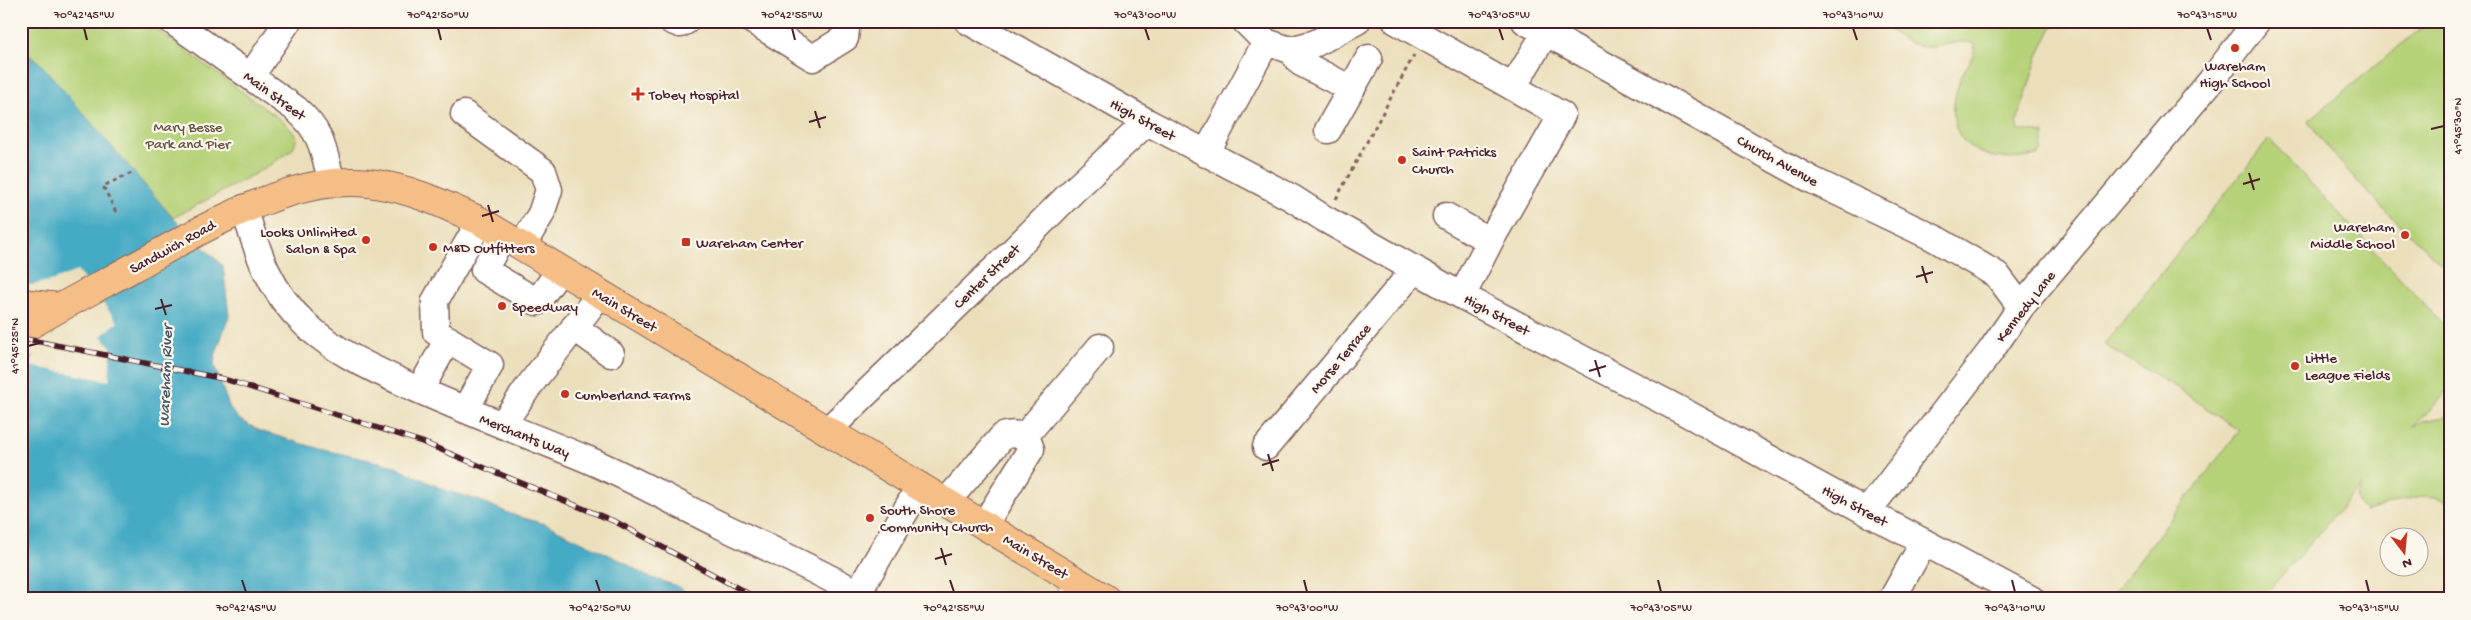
<svg xmlns="http://www.w3.org/2000/svg" width="2471" height="620" font-family="'Gochi Hand',sans-serif">
<rect width="100%" height="100%" fill="#fbf7ec"/>
<filter id="ink" filterUnits="userSpaceOnUse"><feTurbulence type="fractalNoise" baseFrequency=".02" numOctaves="2"/><feDisplacementMap in="SourceGraphic" scale="10" xChannelSelector="R" yChannelSelector="G"/><feConvolveMatrix kernelMatrix="1 2 1 2 8 2 1 2 1" color-interpolation-filters="sRGB"/></filter>
<filter id="wash" filterUnits="userSpaceOnUse"><feTurbulence type="fractalNoise" baseFrequency=".0096" numOctaves="4" result="noise"/><feDisplacementMap in="SourceGraphic" scale="20" xChannelSelector="R" yChannelSelector="G"/><feGaussianBlur stdDeviation="1.12" result="paint"/><feColorMatrix in="noise" values="0 0 0 0 0 0 0 0 0 0 0 0 0 0 0 0 0 1.4 0 .05"/><feComposite in="paint" operator="in"/></filter>
<g filter="url(#wash)">
<rect width="100%" height="100%" fill="#ebdfbb"/>
<path fill="#b6d279" stroke="#807852" d="M21,21h124l140,102 12,14 -4,12 -24,17 -96,52 -43,-50 -109,-83z
M1880,21h175l-17,35 -21,66 2,8 26,3 -4,19 -4,4c-11,1 -24,4 -35,2 -44,-5 -57,-35 -43,-75 4,-14 16,-24 16,-39 -14,-5 -28,1 -43,3 -19,2 -39,-13 -52,-26z
M2430,21h20v251c-51,-47 -102,-95 -142,-151z
M2269,139l181,192v58l-38,39 11,-7 27,-5v86c-29,-15 -56,3 -84,9l-7,-5 -3,-9 5,-12 -100,114h-152l130,-168 -63,-44 -72,-42z"/>
<path fill="#44aac4" stroke="#476478" d="M21,49l19,14 133,155 50,48 6,50 -14,40 -1,9 16,44 10,11 20,11 60,18 71,16 56,26 31,9 35,15 32,9 79,38 22,14 31,10 19,13h-675z"/>
<path fill="#ebdfbb" d="M77,271l41,51 -17,14 10,11 -2,34 -78,-15 3,-11 -13,7v-78l11,1 22,-5z"/>
</g>
<g filter="url(#ink)">
<g fill="none" stroke-linecap="round" stroke-linejoin="round">
<defs>
<path id="minor" d="M172,21l124,88c27,24 27,41 36,74
M672,21l8,3 6,-3
M753,21l60,37 32,-20 2,-17
M968,21l179,101 145,76 33,21 137,77 226,118 179,98 164,87
M1396,21l166,94 -72,126 -28,55
M1525,21l287,159 122,58 63,37 24,32
M1266,42l24,8 26,-7 41,-22
M1290,50l11,13 50,26
M251,76l37,-55
M1513,87l33,-55
M464,114l79,57 6,19 -8,24 -19,32
M1328,130l41,-72
M1206,154l60,-112 -21,-21
M244,208c14,46 25,82 61,116 30,28 68,45 105,62 57,26 116,48 174,72 46,19 89,44 134,66 50,24 102,47 150,75
M1446,216l44,25
M503,235l-19,35 53,32 23,-32
M574,327l37,27
M420,390l28,-51
M465,410l25,-45 -54,-33 -1,-31 45,-80
M502,425l27,-39 71,-92
M827,431l179,-173 68,-68 73,-68
M1024,437l76,-90
M1266,447l149,-178
M946,502l57,-66c13,-4 24,-1 28,13l-47,76
M1867,512l123,-160 31,-45 190,-226 46,-60
M858,593l62,-107
M1071,599l9,-16
M1892,599l32,-57"/>
<path id="major" d="M21,303l38,4
M21,330c37,-22 75,-42 113,-63 66,-36 156,-93 235,-84 41,5 74,21 111,38l626,378"/>
</defs>
<use href="#minor" stroke="#82625d" stroke-width="29"/>
<use href="#major" stroke="#82625d" stroke-width="30"/>
<path stroke="#82625d" stroke-width="3" stroke-dasharray="4 4" stroke-linecap="butt" d="M1336,199l78,-144
M116,212l-13,-26 31,-14"/>
<use href="#minor" stroke="#fff" stroke-width="26"/>
<use href="#major" stroke="#f6be87" stroke-width="28"/>
<defs>
<path id="rail" d="M21,338l203,41 198,63 194,80 142,77"/>
</defs>
<use href="#rail" stroke="#4a1f2b" stroke-width="5.5"/>
<use href="#rail" stroke="#fbf7ec" stroke-width="4" stroke-dasharray="11" stroke-linecap="butt"/>
</g>
</g>
<path fill="none" stroke="#4a1f2b" stroke-width="2" d="M84,28l3,12M438,28l3,12M792,28l3,12M1145,28l4,12M1499,28l4,12M1853,28l4,12M2207,28l4,12M815,111l5,17M809,122l17,-5M2431,129l13,-3M2249,173l5,17M2243,184l17,-5M488,205l5,17M482,216l17,-5M1922,266l5,17M1916,277l17,-5M161,299l5,16M155,309l17,-4M28,346l12,-3M1595,360l5,17M1589,371l17,-5M1268,454l5,17M1262,465l17,-5M941,548l5,17M935,559l17,-5M242,580l4,12M596,580l4,12M950,580l4,12M1304,580l3,12M1658,580l3,12M2012,580l3,12M2366,580l3,12"/>
<g fill="#c8321e" stroke="#fbf7ec" stroke-width="2">
<circle cx="2235" cy="48" r="5"/>
<path d="M635.5 86.5h5v5h5v5h-5v5h-5v-5h-5v-5h5z"/>
<circle cx="1402" cy="160" r="5"/>
<circle cx="2405" cy="235" r="5"/>
<circle cx="366" cy="240" r="5"/>
<rect x="681" y="237" width="10" height="10" rx="2.5"/>
<circle cx="433" cy="247" r="5"/>
<circle cx="502" cy="306" r="5"/>
<circle cx="2295" cy="366" r="5"/>
<circle cx="565" cy="394" r="5"/>
<circle cx="870" cy="518" r="5"/>
</g>
<g text-anchor="middle" stroke-width="4.5" stroke-linejoin="round" paint-order="stroke">
<g font-size="15" fill="#4a1f2b" stroke="#fbf7ec" text-anchor="start">
<text x="2235" y="70" text-anchor="middle">Wareham<tspan x="2235" dy="17">High School</tspan></text>
<text x="649" y="99">Tobey Hospital</text>
<text x="1412" y="156">Saint Patricks<tspan x="1412" dy="17">Church</tspan></text>
<text x="2395" y="231" text-anchor="end">Wareham<tspan x="2395" dy="17">Middle School</tspan></text>
<text x="356" y="236" text-anchor="end">Looks Unlimited<tspan x="356" dy="17">Salon &amp; Spa</tspan></text>
<text x="696" y="247">Wareham Center</text>
<text x="443" y="252">M&amp;D Outfitters</text>
<text x="512" y="311">Speedway</text>
<text x="2305" y="362">Little<tspan x="2305" dy="17">League Fields</tspan></text>
<text x="575" y="399">Cumberland Farms</text>
<text x="880" y="514">South Shore<tspan x="880" dy="17">Community Church</tspan></text>
</g>
<g font-size="15" fill="#4a1f2b" stroke="#fbf7ec">
<text transform="translate(275 95) rotate(36)" y="5">Main Street</text>
<text transform="translate(1143 119) rotate(29)" y="5">High Street</text>
<text transform="translate(1778 160) rotate(29)" y="5">Church Avenue</text>
<text transform="translate(172 246) rotate(-29)" y="5">Sandwich Road</text>
<text transform="translate(986 276) rotate(-44)" y="5">Center Street</text>
<text transform="translate(2025 306) rotate(-52)" y="5">Kennedy Lane</text>
<text transform="translate(625 309) rotate(31)" y="5">Main Street</text>
<text transform="translate(1497 314) rotate(28)" y="5">High Street</text>
<text transform="translate(1340 358) rotate(-50)" y="5">Morse Terrace</text>
<text transform="translate(525 435) rotate(22)" y="5">Merchants Way</text>
<text transform="translate(1855 505) rotate(28)" y="5">High Street</text>
<text transform="translate(1036 556) rotate(31)" y="5">Main Street</text>
</g>
<g font-size="15" fill="#6a5542" stroke="#fbf7ec">
<text x="188" y="131">Mary Besse<tspan x="188" dy="17">Park and Pier</tspan></text>
</g>
<g font-size="16" font-style="italic" fill="#485768" stroke="#fbf7ec">
<text transform="translate(164 376) rotate(-88)" y="6">Wareham River</text>
</g>
</g>
<rect width="2471" height="620" fill="none" stroke="#fbf7ec" stroke-width="55"/>
<g transform="translate(2404 552) rotate(164)"><circle r="24" fill="#fbf7ec" stroke="#b4a19f"/>
<path d="M0-4L9 19L0 12L-9 19Z" fill="#c8321e"/>
<text y="-8" font-size="14" font-weight="bold" text-anchor="middle" fill="#4a1f2b">N</text>
</g>
<rect x="28" y="28" width="2416" height="564" fill="none" stroke="#4a1f2b" stroke-width="2"/>
<g font-size="12" text-anchor="middle" fill="#4a1f2b">
<text x="84" y="18">70°42'45"W</text>
<text x="438" y="18">70°42'50"W</text>
<text x="792" y="18">70°42'55"W</text>
<text x="1145" y="18">70°43'00"W</text>
<text x="1499" y="18">70°43'05"W</text>
<text x="1853" y="18">70°43'10"W</text>
<text x="2207" y="18">70°43'15"W</text>
<text transform="translate(2457 126) rotate(-90)" y="4">41°45'30"N</text>
<text transform="translate(14 346) rotate(-90)" y="4">41°45'25"N</text>
<text x="246" y="611">70°42'45"W</text>
<text x="600" y="611">70°42'50"W</text>
<text x="954" y="611">70°42'55"W</text>
<text x="1307" y="611">70°43'00"W</text>
<text x="1661" y="611">70°43'05"W</text>
<text x="2015" y="611">70°43'10"W</text>
<text x="2369" y="611">70°43'15"W</text>
</g>
</svg>
